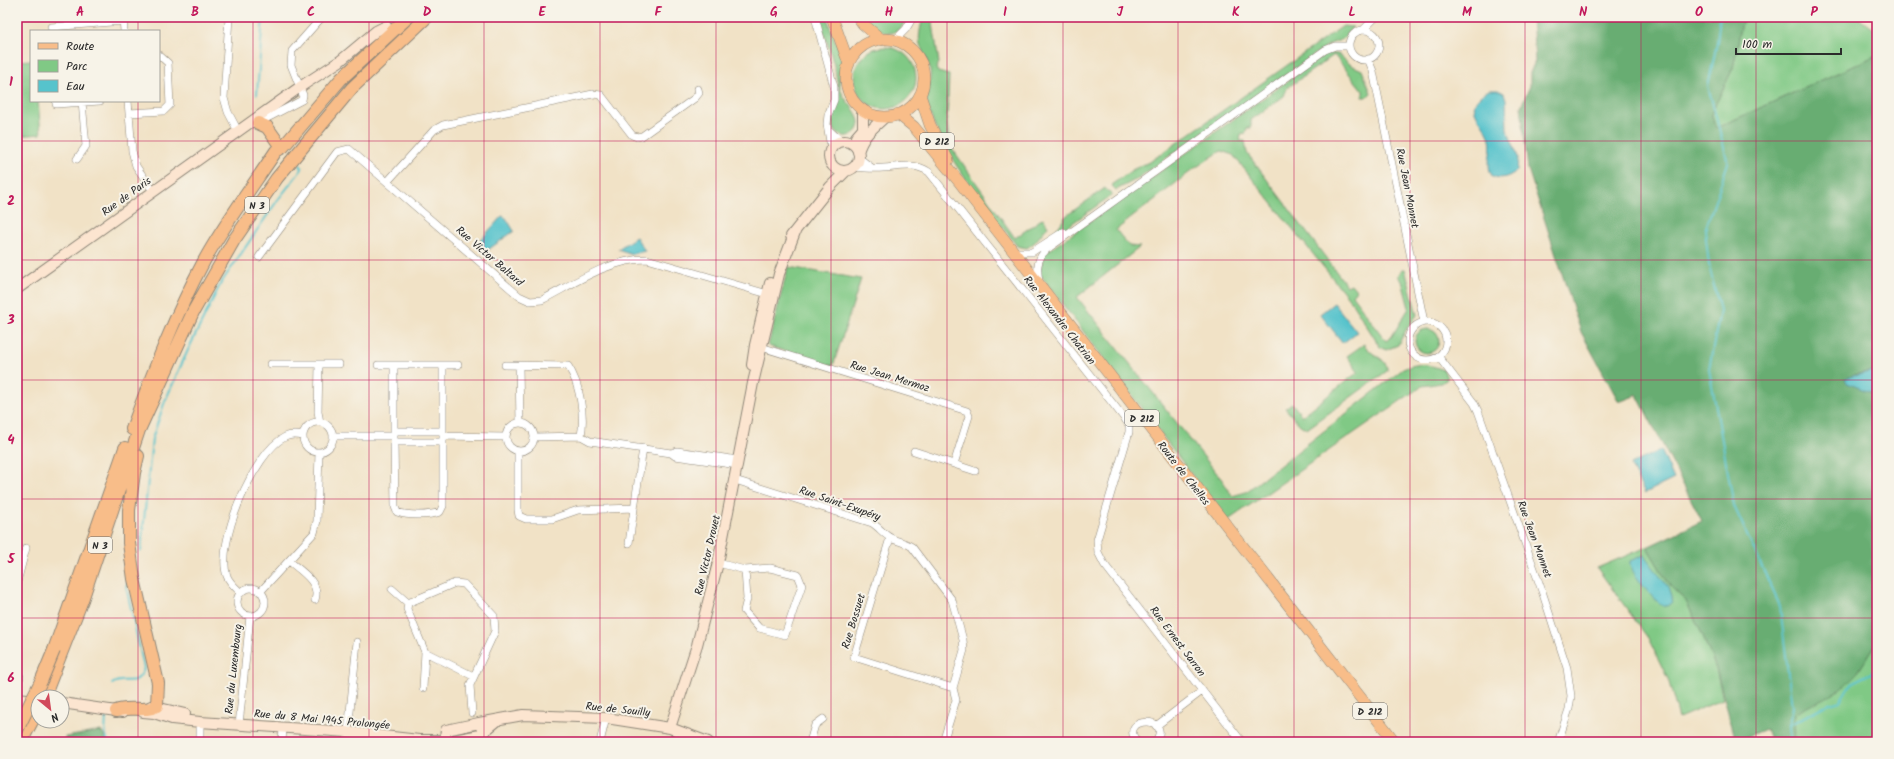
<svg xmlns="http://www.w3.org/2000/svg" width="1894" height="759" font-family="Kalam,sans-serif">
<rect width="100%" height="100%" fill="#f7f3e8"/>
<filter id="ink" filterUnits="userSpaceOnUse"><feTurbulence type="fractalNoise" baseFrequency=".025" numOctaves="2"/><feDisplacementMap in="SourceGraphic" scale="8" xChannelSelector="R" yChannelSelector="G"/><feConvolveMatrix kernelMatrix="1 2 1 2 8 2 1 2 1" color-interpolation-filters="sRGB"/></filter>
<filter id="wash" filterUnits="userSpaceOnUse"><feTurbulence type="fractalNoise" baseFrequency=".012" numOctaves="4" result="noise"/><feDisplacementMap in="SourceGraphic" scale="16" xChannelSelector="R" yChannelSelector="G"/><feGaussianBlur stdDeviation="0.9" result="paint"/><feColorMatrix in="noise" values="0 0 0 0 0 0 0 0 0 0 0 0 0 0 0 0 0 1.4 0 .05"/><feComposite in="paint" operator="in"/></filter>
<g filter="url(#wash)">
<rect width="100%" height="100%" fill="#f1e2c6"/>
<path fill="#80c985" stroke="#567a58" d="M819,17h9c1,15 11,26 13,40 1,12 -4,23 0,34 4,11 17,19 18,31 0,14 -17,20 -25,7 -6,-11 5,-26 4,-38 -1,-25 -12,-50 -19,-74z
M861,17h47c-13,27 -31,15 -47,0z
M923,17h9l7,46 -3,5 2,4 11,3 -2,46 2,23 66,94 28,-20 5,8 -13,16 -8,6 -10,-2c-30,-40 -79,-94 -90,-143 -2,-10 5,-22 3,-33 -2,-9 -6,-15 -9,-23 -4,-8 0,-21 2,-30z
M1743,17h114l20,15v23l-161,73 -5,-14 22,-46z
M1343,26l10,1 -10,12 -13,5 -195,136 -19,10 -5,-5 21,-15 19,-9z
M854 78a31 31 0 1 1 62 0a31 31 0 1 1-62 0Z
M1327,53l11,1 13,11 11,5 9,23 -4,4h-4v-6l-29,-36 -47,33 -3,8 -33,24v8h-4l-2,6 -4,1 -1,6h5l2,12 100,133 4,-2 5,6 -4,5 34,46 6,-5 17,-28 -7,-27 -4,-5 4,-7h3l12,46 -11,15 -8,15 -12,5 -6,-3 -29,-46 -118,-146 -12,-4 -26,17 -79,62 13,16 11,1 -63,50 146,184 9,15 14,-4 157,-123c16,-7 25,-5 41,1l3,9 -5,4 -20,3 -195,135 -188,-248 5,-19z
M31,60v41h7l3,33 -24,2v-75z
M1105,188l7,7 -62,44 16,-23z
M788,267l73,12 -28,87 -65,-20z
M1415 341a12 12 0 1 1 24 0a12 12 0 1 1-24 0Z
M1364,344c7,13 24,13 23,27l-80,58 -7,-4 -15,-17 7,-5 10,13 56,-44 -11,-16z
M1647,547l23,39 16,15 17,35 13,33 7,30 -44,19 -11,-39 -20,-41 -51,-70z
M1877,642l-1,100h-81l-2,-28 22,-12 43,-30z"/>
<path fill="#68ad72" stroke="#4a6c4e" d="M1532,17h211l-10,51 -22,46 5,14 161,-73v315l-24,5 -6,8 30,12v247l-19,30 -17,17 -47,25 1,28h-24l-5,-13 -30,12 -20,-72 -13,-33 -17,-35 -16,-15 -23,-39 55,-26 -65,-126 -18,7 -38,-70 -53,-163 -7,-63 9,-20v-13l5,-12z
M101,731l7,11h-42l-1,-5z"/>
<path fill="#56c3cc" stroke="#40777c" d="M1489,90h9l6,3 2,6 1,30 11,28 -1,14c-9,6 -15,9 -25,5 -7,-12 1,-24 -2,-37 -5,-19 -32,-32 -1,-49z
M502,216l4,2 8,13 -29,21 -8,-8z
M636,237l9,14 -13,3 -14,-5z
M1334,303l23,29 -14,11 -23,-29z
M1877,370v25l-30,-12 -2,-5z
M1661,450l13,29 -29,14 -15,-28z
M1644,555l24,32 5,15 -5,4c-11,2 -33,-30 -38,-40v-5z"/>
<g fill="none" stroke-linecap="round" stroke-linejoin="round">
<path stroke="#56c3cc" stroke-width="2" d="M1720,17l-3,26 -9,43 20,77 -23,67 4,35 11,46 -11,58 25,137 46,100 12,101 -3,18 1,17
M257,94l6,-77
M141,551l11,-112 13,-38 23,-51 33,-67 56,-82 25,-32 -2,-4
M112,684c12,-9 25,6 32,-16l-18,-82 2,-4
M106,716l-1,17 3,9
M1789,725l35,-19 16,-5 11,-18 26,-13"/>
</g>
</g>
<g filter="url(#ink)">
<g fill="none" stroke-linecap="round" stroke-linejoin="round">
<defs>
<path id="street" d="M123,17l1,14
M229,17l-5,81 4,14 10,19
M815,17l19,70v13l-6,15 -1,9 4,24
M51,27l72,-6
M1363,30l13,-13
M1349 45a15 15 0 1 1 30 0a15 15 0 1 1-30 0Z
M894,41l12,-12 7,-12
M1368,59l5,12 51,251
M128,101l4,50 4,15 17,25
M56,104l44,-3
M129,113l35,-2 6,-6 -2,-42 -9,-8
M258,123l44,-23 1,-5 -12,-30 1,-14 30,-34
M829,130l13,12
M859,158l13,10
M77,159l9,-13 -4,-44
M854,167c9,1 19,2 29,1 17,-1 31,-6 46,4l196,247 4,6v7l-32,108 1,12 6,12 138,178
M388,181l46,-51 9,-5 150,-31 8,1 31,40 5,2 5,-1 53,-38 4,-5 -1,-4
M1013,252h19l31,-20
M259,257l78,-105 12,-3 170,147 11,5 12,-1c33,-17 67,-41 105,-41l124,36
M1039,282c-2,-13 -3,-22 7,-32l279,-200 10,-4h14
M1408 341a19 19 0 1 1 38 0a19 19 0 1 1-38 0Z
M758,346l209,65 2,5 -15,48
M1438,356l36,47 4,8 64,180 25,77 4,28 -2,13 -11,33
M271,364h68
M319,365l-1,47 2,10
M378,365h80
M394,365v77h49v-11h-49
M505,365l63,1c12,18 17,49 13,70
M519,366l1,57
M303 437a15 15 0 1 1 30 0a15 15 0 1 1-30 0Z
M506 437a14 14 0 1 1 28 0a14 14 0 1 1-28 0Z
M443,431v-66
M333,436h61
M443,436l63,1
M535,437l46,-1 9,5 81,12 4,3 63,9
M394,442l1,65 2,5c11,4 31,4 43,0l3,-6v-64
M914,451l61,20
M518,452v58l1,6 7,3h26l26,-9 56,-2
M671,453l6,-2 61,9
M735,480l137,43c7,4 12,12 19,15 7,4 14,4 21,9l40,53 11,40 1,10 -11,38 3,12 -13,42
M890,538l-36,119 99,31
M629,543l14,-95
M289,561c12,10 32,22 26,39
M718,563l27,7 25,-2 28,7 4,10 -17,50 -26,-7 -15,-17 3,-12 -2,-29
M17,582l9,-34
M237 602a14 14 0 1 1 28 0a14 14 0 1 1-28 0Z
M392,589l16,14
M260,592l54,-59 3,-12 2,-69
M241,593c-5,-5 -12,-11 -14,-17 -12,-32 27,-124 58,-139 6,-3 13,-2 18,-1
M425,652l48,24
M17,677h3
M423,688l2,-36 -18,-43 1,-6 47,-20 9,1 30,32 1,15 -25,54 2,28
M200,722v20
M239,725l11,-109
M1156,726l46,-35
M348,732l9,-90
M282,742l1,-14
M600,742l6,-24
M810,742l5,-17 8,-6
M1137,742c-20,-26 38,-27 18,0"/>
<path id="secondary" d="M856,137l7,-8v-19
M829 156a15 15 0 1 1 30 0a15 15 0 1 1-30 0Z
M858,152c5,-17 15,-24 27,-35
M791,236l39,-49 16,-16
M17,289l283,-202 40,-26 36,-30 10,-5
M752,365l3,-20 15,-62
M17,698l21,2
M62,703l61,9
M151,706l34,8
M143,712l11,1 18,6 28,3 148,10 71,8h28
M479,723l44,-8 83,3 64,10 38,14
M670,728l27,-83 21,-82 35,-180 26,-109 16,-42
M483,731l-4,-8 -33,7 -1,7 4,4 31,-6 17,-14"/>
<path id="primary" d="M832,17l17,47
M858,17l5,7 19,16
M846 78a39 39 0 1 1 78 0a39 39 0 1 1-78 0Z
M920,95l10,30 18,35
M898,114l16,13 47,57 434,558"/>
<path id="highway" d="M258,123l9,4 12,17
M132,429c21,-57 43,-114 72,-168 21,-38 48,-74 72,-110l7,-4 58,-68 67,-62
M54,650l71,-202
M44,697l38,-97 57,-170 54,-118 41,-72 43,-62 75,-90 75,-71
M116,711c14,-6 28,2 41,-5l1,-23 -24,-104 -5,-36v-33l5,-37 4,-17
M21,742l17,-32"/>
</defs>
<use href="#street" stroke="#8e8678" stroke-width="8"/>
<use href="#secondary" stroke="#8e8678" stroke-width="12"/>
<use href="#primary" stroke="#8e8678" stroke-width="12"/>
<use href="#highway" stroke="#8e8678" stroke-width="14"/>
<use href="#street" stroke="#fff" stroke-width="7"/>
<use href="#secondary" stroke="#fce5d0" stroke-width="10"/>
<use href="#primary" stroke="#f8bd89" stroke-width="11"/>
<use href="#highway" stroke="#f8bd89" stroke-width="12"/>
<defs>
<path id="highway-bridge" d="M17,730l25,-51 12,-29"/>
</defs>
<use href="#highway-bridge" stroke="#8e8678" stroke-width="14" stroke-linecap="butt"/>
<use href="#highway-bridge" stroke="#f8bd89" stroke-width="12"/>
</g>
</g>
<path fill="none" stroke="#c2185b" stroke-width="1" stroke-opacity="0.55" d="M138,17v14M253,17v725M369,17v725M484,17v725M600,17v725M716,17v725M831,17v725M947,17v725M1063,17v725M1178,17v725M1294,17v725M1410,17v725M1525,17v725M1641,17v725M1756,17v725M138,101v641M17,141h1860M17,260h1860M17,380h1860M17,499h1860M17,618h1860"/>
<g text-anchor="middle" stroke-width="4" stroke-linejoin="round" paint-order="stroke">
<g fill="#f7f3e8" stroke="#686764" stroke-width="1">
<rect x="920" y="133" width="34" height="16" rx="3"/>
<rect x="245" y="197" width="24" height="16" rx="3"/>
<rect x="1125" y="410" width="34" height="16" rx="3"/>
<rect x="88" y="537" width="24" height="16" rx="3"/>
<rect x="1353" y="703" width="34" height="16" rx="3"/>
</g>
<g font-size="10" font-weight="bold" fill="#2b2b2b">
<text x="937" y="145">D 212</text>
<text x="257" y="209">N 3</text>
<text x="1142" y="422">D 212</text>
<text x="100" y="549">N 3</text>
<text x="1370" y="715">D 212</text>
</g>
<g font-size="11" fill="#2b2b2b" stroke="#f7f3e8">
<text transform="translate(1408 188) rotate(79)" y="4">Rue Jean Monnet</text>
<text transform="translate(126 196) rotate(-36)" y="4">Rue de Paris</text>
<text transform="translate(490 256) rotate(41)" y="4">Rue Victor Baltard</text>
<text transform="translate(1060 320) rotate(52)" y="4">Rue Alexandre Chatrian</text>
<text transform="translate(890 376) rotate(17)" y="4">Rue Jean Mermoz</text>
<text transform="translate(1184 473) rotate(52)" y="4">Route de Chelles</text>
<text transform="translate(840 503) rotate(19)" y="4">Rue Saint-Exupéry</text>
<text transform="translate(1535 539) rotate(70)" y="4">Rue Jean Monnet</text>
<text transform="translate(707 555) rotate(-77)" y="4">Rue Victor Drouet</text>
<text transform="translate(853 621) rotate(-73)" y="4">Rue Bossuet</text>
<text transform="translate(1178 641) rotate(53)" y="4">Rue Ernest Sarron</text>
<text transform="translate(233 669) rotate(-84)" y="4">Rue du Luxembourg</text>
<text transform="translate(618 709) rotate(6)" y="4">Rue de Souilly</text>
<text transform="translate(322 719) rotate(5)" y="4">Rue du 8 Mai 1945 Prolongée</text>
</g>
</g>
<rect width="1894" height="759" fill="none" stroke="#f7f3e8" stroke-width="44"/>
<rect x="30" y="30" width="130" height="72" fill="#f7f3e8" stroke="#a5a39c"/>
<rect x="38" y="43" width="20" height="6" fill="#f8bd89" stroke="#a5a39c"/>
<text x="66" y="50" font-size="12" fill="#2b2b2b">Route</text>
<rect x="38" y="60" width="20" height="12" fill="#80c985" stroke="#a5a39c"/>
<text x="66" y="70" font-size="12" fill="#2b2b2b">Parc</text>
<rect x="38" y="80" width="20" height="12" fill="#56c3cc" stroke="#a5a39c"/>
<text x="66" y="90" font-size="12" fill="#2b2b2b">Eau</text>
<g transform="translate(50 709) rotate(151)"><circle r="19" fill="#f7f3e8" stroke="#a5a39c"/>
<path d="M0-3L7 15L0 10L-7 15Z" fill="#d1495b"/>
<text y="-6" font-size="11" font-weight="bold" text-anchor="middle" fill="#2b2b2b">N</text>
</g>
<path d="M1736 48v6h105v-6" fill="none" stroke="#2b2b2b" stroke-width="2"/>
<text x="1742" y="48" font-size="12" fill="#2b2b2b" stroke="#f7f3e8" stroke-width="3" paint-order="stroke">100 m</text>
<rect x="22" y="22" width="1850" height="715" fill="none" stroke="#c2185b" stroke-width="1.5"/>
<g font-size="13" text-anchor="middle" font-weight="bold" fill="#c2185b">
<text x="80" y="16">A</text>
<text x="195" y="16">B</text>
<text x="311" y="16">C</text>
<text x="427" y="16">D</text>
<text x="542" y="16">E</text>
<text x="658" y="16">F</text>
<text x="774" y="16">G</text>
<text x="889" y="16">H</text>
<text x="1005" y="16">I</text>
<text x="1120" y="16">J</text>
<text x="1236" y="16">K</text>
<text x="1352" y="16">L</text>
<text x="1467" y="16">M</text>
<text x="1583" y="16">N</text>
<text x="1699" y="16">O</text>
<text x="1814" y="16">P</text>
<text x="11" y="86">1</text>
<text x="11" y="205">2</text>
<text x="11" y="324">3</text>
<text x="11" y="444">4</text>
<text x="11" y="563">5</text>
<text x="11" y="682">6</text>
</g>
</svg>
